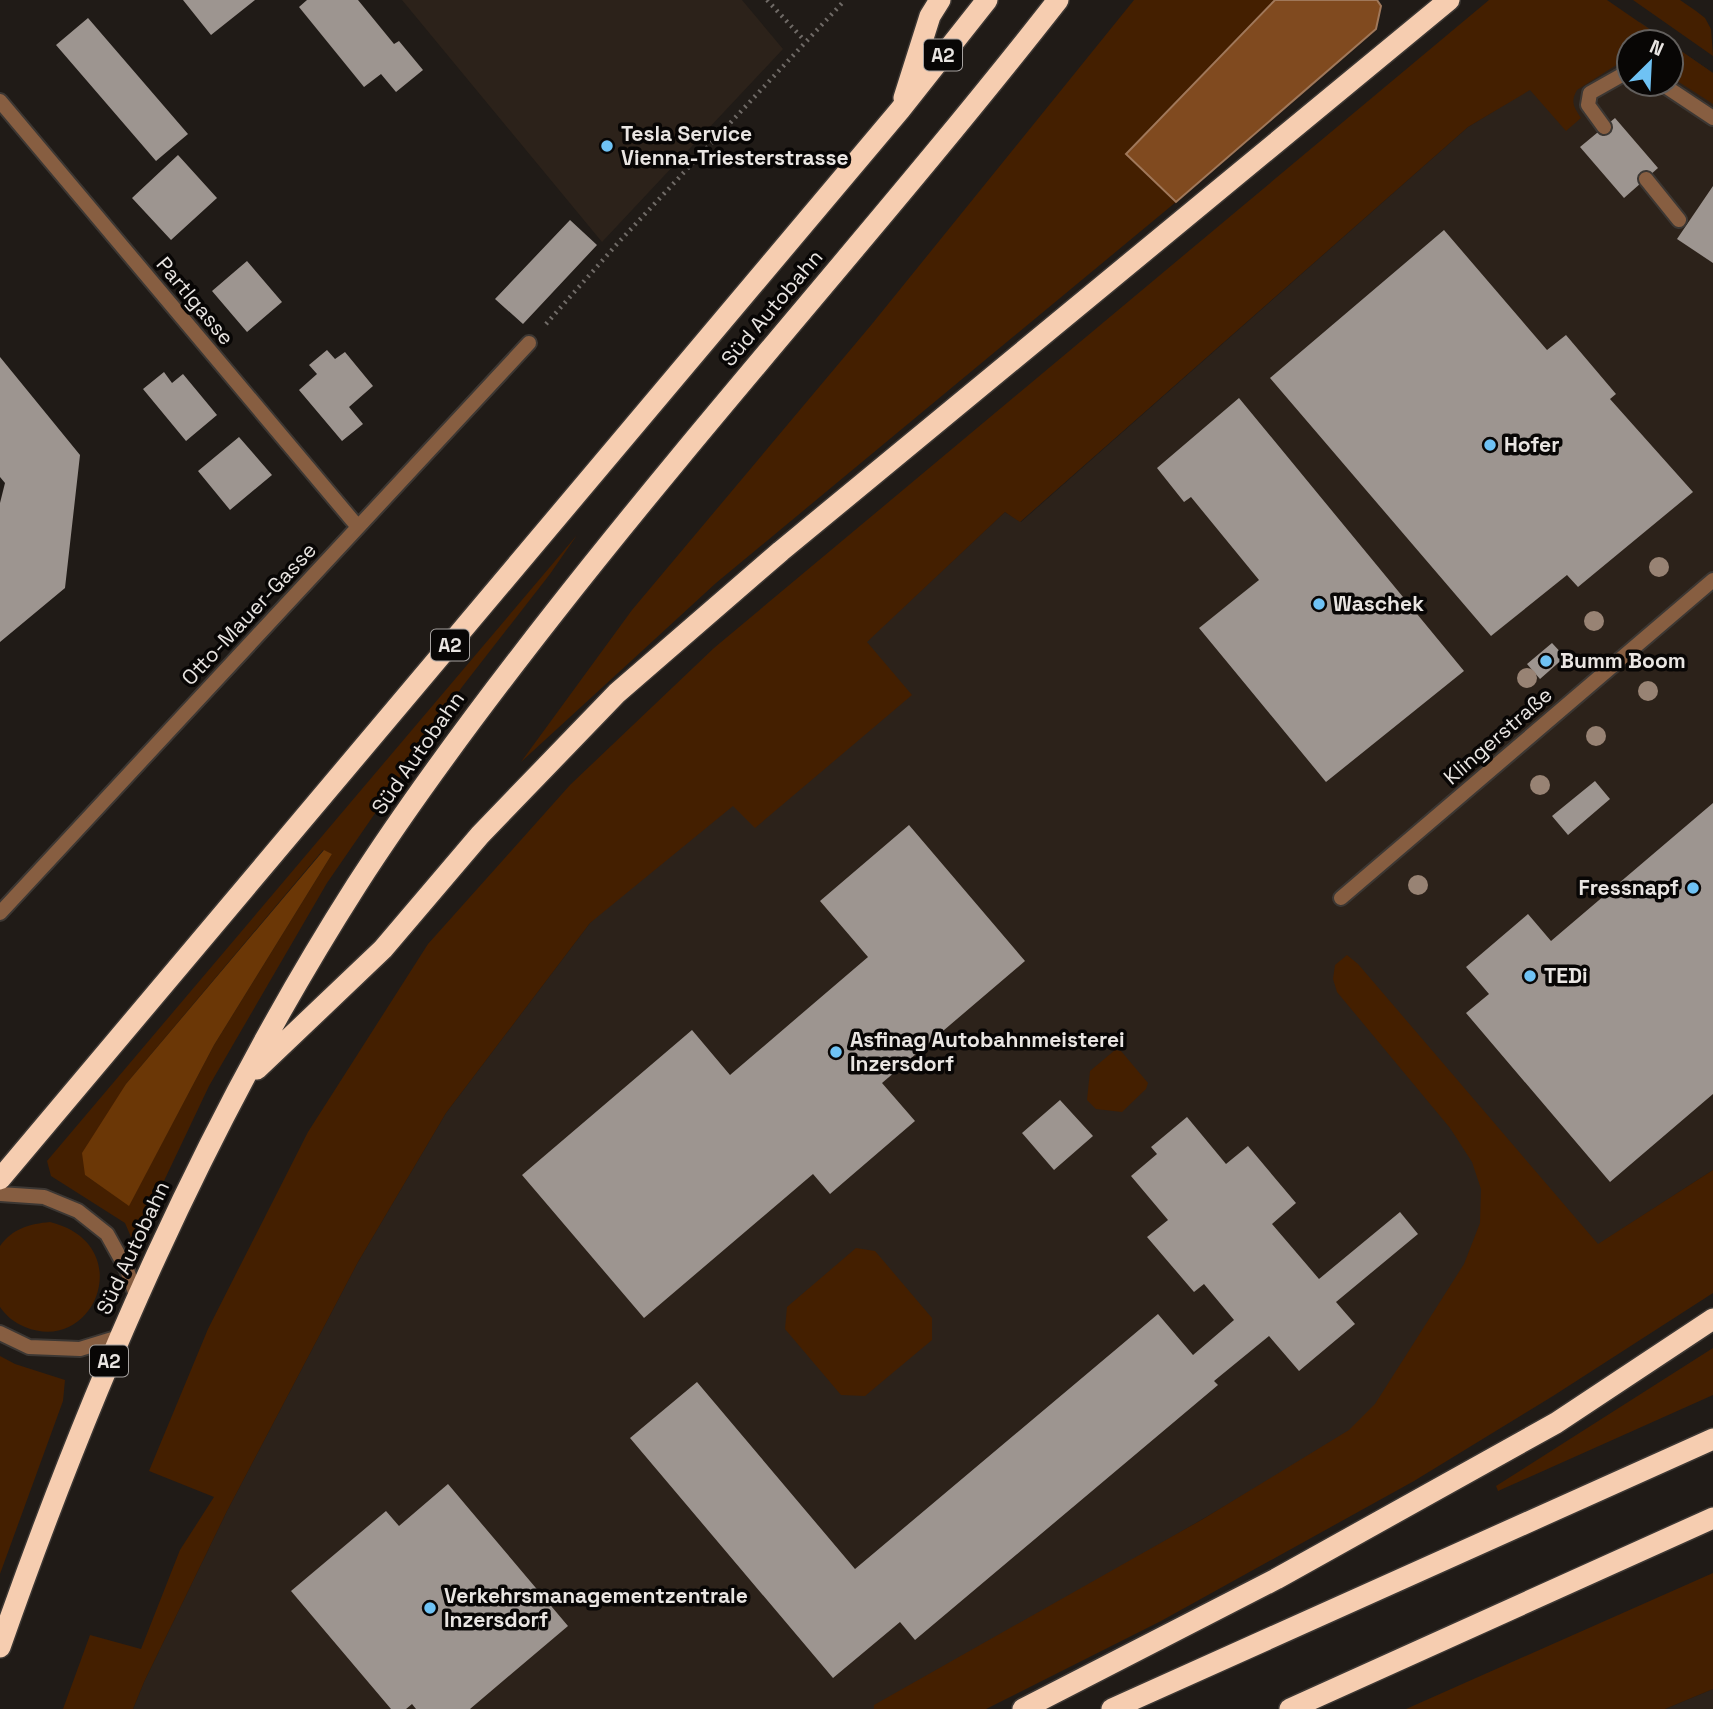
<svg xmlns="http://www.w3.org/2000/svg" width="1713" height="1709" font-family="'Space Grotesk',sans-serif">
<rect width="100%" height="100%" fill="#201b17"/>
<path fill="#2c221a" d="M402,0h340l41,49 -181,193z
M1640,22l29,20h-40v42h42v-40l42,29v1097l-114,74 21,31 -742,434h-745l11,-27 83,-171 131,-249 88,-149 144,-190 276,-281 139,-130 16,10 447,-395z
M1713,1689v20h-48z"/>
<path fill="#441f00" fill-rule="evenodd" d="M1134,0h141l-148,154 49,48 -460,381 -195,179 111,-152 240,-286z
M1489,0h118l61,42h-39v15l-52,33c-7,12 -3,17 4,28l-15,13 -36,-41 -62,37 -448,395 -15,-10 -138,130 45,53 -157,133 -22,-22 -143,117 -144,190 -88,149 -131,249 -83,171 -11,27h-70l27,-74 51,14 39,-99 34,-53 -65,-26 59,-142 100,-197 120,-188 142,-159 144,-137z
M1633,0h47l16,11 9,7 6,11 2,27z
M1671,44l42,29v31l-42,-27z
M577,535l-27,39 -88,113 -135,196 -118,203 -75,158 -9,-21 -74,-47 -4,-15zM323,850l9,4 -118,191 -85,160 -44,-30 41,-91z
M1347,955l11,9 240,280 115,-74v123l-160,103 -139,85 -253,140 -175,88h-112v-4l329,-186 146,-89 26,-26 89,-140 16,-41 1,-34 -9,-27 -22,-34 -113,-136 -4,-13 2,-14z
M1115,1050l6,1 27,32 -2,6 -24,23 -26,-3 -9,-9 3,-29z
M50,1222c89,22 45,134 -25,105 -10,-4 -19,-11 -25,-20v-61c13,-18 30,-22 50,-24z
M856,1248l19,3 57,67v22l-67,56 -24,-1 -56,-66 2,-22z
M1713,1348v47l-215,96 -2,-5z
M0,1356l15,8 50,16 -2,21 -63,173z
M1713,1573v116l-48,20h-259z"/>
<path fill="#6b3706" d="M324,850l8,4 -118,191 -85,161 -44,-31 -3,-22 44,-69z"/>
<path fill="#804a1f" stroke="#a0785a" stroke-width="2" d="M1275,0h102l4,6 -5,23 -200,173 -50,-48z"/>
<path fill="#9d9590" d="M183,0h72l-44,35z
M307,0h51l36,44 5,-3 24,29 -27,22 -15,-18 -17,13 -65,-80z
M88,18l100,116 -32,27 -100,-116z
M1615,118l43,50 -34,30 -44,-51z
M178,155l39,43 -46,42 -39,-42z
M1713,186v77l-36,-24z
M570,220l27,25 -74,79 -28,-25z
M1444,230l103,120 19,-15 50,59 -6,5 83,93 -115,95 -11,-12 -76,61 -221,-258z
M247,261l35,41 -35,30 -35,-41z
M327,350l8,9 10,-7 28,34 -24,21 14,17 -21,17 -43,-51 18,-16 -8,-9z
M0,357l80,98 -15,133 -65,54v-139l5,-20 -5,-6z
M164,372l8,11 11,-9 34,41 -31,26 -43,-52z
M1239,398l225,273 -138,111 -127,-154 60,-48 -68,-83 -7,5 -27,-34z
M239,437l33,38 -42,35 -32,-39z
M1552,643l13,14 -25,22 -13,-15z
M1595,781l15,18 -42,36 -16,-19z
M1713,803v291l-103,88 -144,-169 23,-19 -23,-27 62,-53 23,27z
M909,825l116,136 -143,122 33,38 -85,73 -17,-20 -169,144 -122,-143 170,-145 38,45 138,-118 -48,-56z
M1060,1100l33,36 -39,34 -32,-37z
M1187,1117l39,47 22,-18 48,57 -24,21 47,55 81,-67 18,22 -82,68 19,22 -56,47 -30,-35 -55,45 4,4 -303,255 -15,-18 -67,56 -203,-240 67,-56 158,187 303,-255 35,41 41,-35 -30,-36 -10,8 -47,-55 21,-17 -37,-44 26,-22 -6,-7z
M448,1484l120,142 -98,83h-54l-4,-5 -6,5h-15l-100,-118 95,-80 13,15z"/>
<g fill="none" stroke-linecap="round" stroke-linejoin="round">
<defs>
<path id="service" d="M1662,84l51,34
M1604,127l-16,-22 2,-12 39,-22
M1646,179l33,41
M0,1194l44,3 34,14 29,23 20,36 10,28
M0,1333l29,14 51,2 39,-12"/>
<path id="minor" d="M0,101l358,426
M1341,898l372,-318
M0,913l529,-570"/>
<path id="motorway" d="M904,98l26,-82 10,-16
M257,1069l126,-120 97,-114 137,-142 164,-142 668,-551
M0,1179l900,-1069 87,-110
M0,1647c93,-265 205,-524 356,-761 61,-95 129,-185 198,-273 163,-208 341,-405 504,-613
M1023,1709l253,-130 280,-156 157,-104
M1112,1709l601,-270
M1290,1709l423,-191"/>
</defs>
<use href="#service" stroke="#3c3733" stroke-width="18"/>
<use href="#minor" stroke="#3c3733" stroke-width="18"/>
<use href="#motorway" stroke="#3c3733" stroke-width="24"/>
<path stroke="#706b67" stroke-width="4.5" stroke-dasharray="2 5" stroke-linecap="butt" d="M767,0l38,41
M546,324l71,-80 228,-244"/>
<use href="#service" stroke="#875e41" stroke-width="14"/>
<use href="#minor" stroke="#875e41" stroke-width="14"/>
<use href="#motorway" stroke="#f6cdb0" stroke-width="21"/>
</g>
<g fill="#988374">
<circle cx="1659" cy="567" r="10"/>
<circle cx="1594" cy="621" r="10"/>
<circle cx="1527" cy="678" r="10"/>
<circle cx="1648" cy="691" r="10"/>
<circle cx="1596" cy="736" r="10"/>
<circle cx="1540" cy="785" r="10"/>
<circle cx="1418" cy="885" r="10"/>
</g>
<g fill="#6fc2f4" stroke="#080605" stroke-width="2.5">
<circle cx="607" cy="146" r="7"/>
<circle cx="1490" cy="445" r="7"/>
<circle cx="1319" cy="604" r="7"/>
<circle cx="1546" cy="661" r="7"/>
<circle cx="1693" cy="888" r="7"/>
<circle cx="1530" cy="976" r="7"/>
<circle cx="836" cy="1052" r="7"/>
<circle cx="430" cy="1608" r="7"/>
</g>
<g text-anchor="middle" stroke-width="7" stroke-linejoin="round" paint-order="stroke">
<g fill="#080605" stroke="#a6a2a0" stroke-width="2">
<rect x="924" y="39.5" width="38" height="31" rx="5"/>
<rect x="431" y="629.5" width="38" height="31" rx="5"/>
<rect x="90" y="1345.5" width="38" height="31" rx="5"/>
</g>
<g font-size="19" font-weight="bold" fill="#e9e5e2">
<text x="943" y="62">A2</text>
<text x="450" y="652">A2</text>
<text x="109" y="1368">A2</text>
</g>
<g font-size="21" font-weight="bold" fill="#e9e5e2" stroke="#080605" text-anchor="start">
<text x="621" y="141">Tesla Service<tspan x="621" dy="24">Vienna-Triesterstrasse</tspan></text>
<text x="1504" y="452">Hofer</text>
<text x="1333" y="611">Waschek</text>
<text x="1560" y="668">Bumm Boom</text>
<text x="1679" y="895" text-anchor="end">Fressnapf</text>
<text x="1544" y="983">TEDi</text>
<text x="850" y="1047">Asfinag Autobahnmeisterei<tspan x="850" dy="24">Inzersdorf</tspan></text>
<text x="444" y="1603">Verkehrsmanagementzentrale<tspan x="444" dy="24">Inzersdorf</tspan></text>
</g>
<g font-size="21" fill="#e9e5e2" stroke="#080605">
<text transform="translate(195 301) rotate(50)" y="7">Partlgasse</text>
<text transform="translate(772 308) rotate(-50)" y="7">Süd Autobahn</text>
<text transform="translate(249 614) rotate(-47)" y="7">Otto-Mauer-Gasse</text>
<text transform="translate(1498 736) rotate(-41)" y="7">Klingerstraße</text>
<text transform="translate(418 753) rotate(-55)" y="7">Süd Autobahn</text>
<text transform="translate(133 1248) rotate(-65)" y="7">Süd Autobahn</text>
</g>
</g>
<g transform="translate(1650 63) rotate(24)"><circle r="33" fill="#080605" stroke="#625f5d" stroke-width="2"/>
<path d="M0-5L12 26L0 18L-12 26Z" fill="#6fc2f4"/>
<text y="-10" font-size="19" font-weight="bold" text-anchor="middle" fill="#e9e5e2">N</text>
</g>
</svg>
